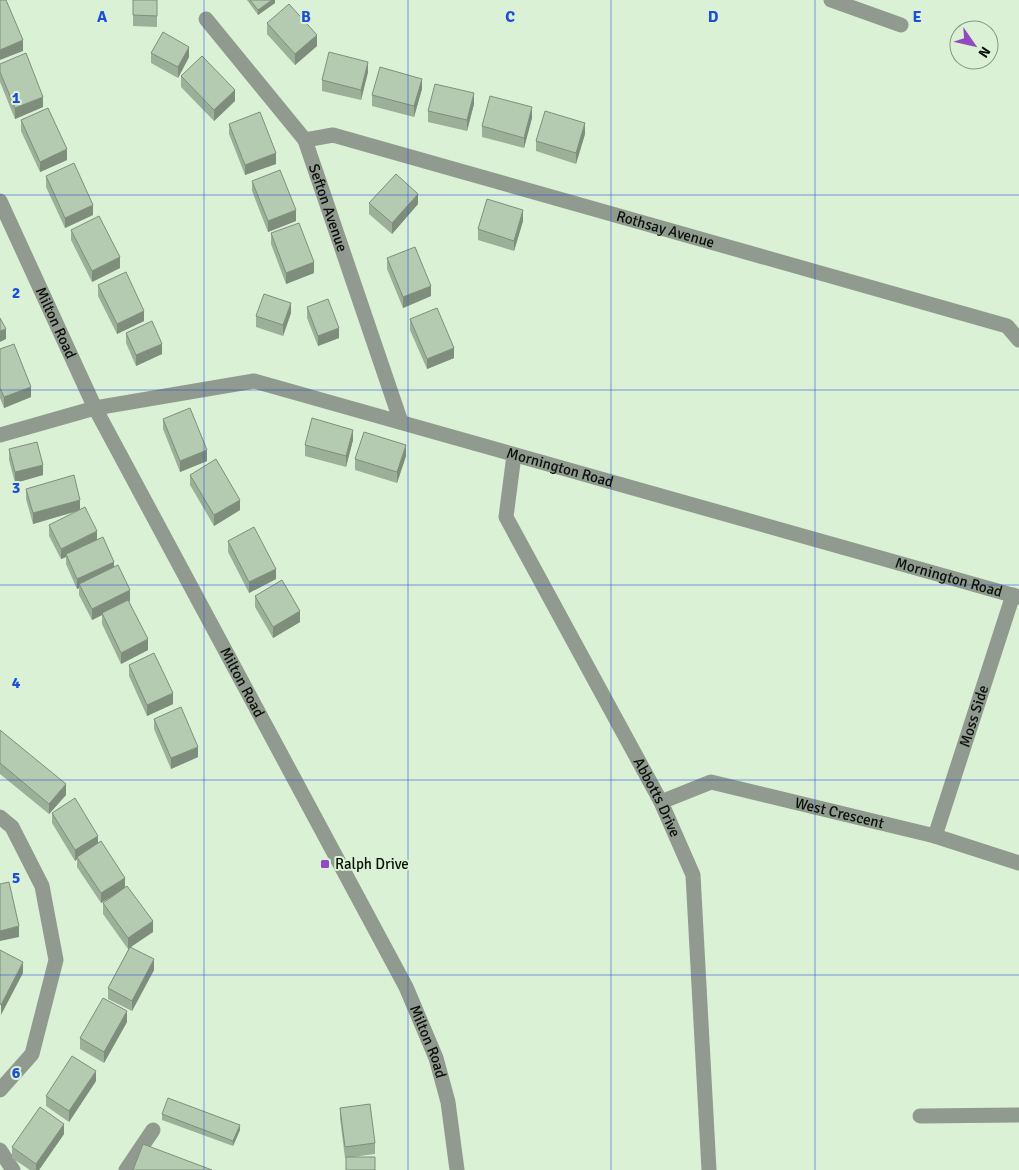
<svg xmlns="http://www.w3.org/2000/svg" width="1019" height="1170" font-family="Signika,sans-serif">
<rect width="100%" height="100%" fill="#daf1d6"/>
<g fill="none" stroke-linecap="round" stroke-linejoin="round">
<g stroke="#919a8f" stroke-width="15">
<path d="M831,0l70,25"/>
<path id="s1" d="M206,19l99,121 96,282"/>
<path id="s2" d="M305,140l28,-5 674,191 12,14"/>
<path id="s3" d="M0,201l95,207 311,579 30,71 12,44 9,68"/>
<path id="s4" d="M0,435l95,-27 159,-27 765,216"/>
<path id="s5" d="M514,455l-8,62 155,285 32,73 16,295"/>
<path id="s6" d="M661,802l50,-20 224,54 84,27"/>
<path d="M0,817l12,10 30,59 14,74 -24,94 -32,36"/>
<path id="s7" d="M935,836l78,-241"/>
<path d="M920,1116l99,-1"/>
<path d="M0,1150l13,20"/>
<path d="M126,1170l27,-40"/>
</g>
</g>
<path fill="#9caf98" d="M133,0h24v27l-24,-1z
M247,0h28v3l-17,12z
M267,23l50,23 -22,19 -28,-31z
M151,53l38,4 -11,21 -27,-15z
M0,64l43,43 -28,12 -15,-37z
M368,72l-7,28 -39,-9v-11z
M181,76l54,25 -21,20 -33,-34z
M422,89l-8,28 -42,-11v-11z
M474,104l-7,27 -39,-9v-11z
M532,118l-8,30 -42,-11v-11z
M21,120l46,40 -27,12 -19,-41z
M229,124l47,40 -31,11 -16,-41z
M585,134l-9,30 -40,-13v-10z
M46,176l47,39 -28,13 -19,-41z
M252,181l44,40 -28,11 -16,-41z
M369,203l49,1 -26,30 -23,-20z
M523,221l-9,30 -36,-11v-11z
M71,230l49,38 -28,14 -21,-42z
M271,233l43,40 -28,11 -15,-40z
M387,258l44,38 -28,12 -16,-39z
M98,285l46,36 -27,13 -19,-38z
M307,307l32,31 -21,8 -11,-28z
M291,313l-8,23 -27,-9v-11z
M410,319l44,39 -27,11 -17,-39z
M126,333l36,21 -26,12 -10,-23z
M0,349l31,48 -27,11 -4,-10z
M163,419l44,42 -27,11 -17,-43z
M353,440l-7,27 -41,-11v-11z
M9,449l34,26 -28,8 -6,-23z
M406,456l-9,27 -42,-13v-11z
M190,475l50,35 -26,16 -24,-41z
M26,489l54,21 17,29 17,28 16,34h-1l19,49 -27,14 -19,-40v-9l-10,5 -13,-25v-7l-2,1 -11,-25v-7l-5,2 -12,-23v-11l29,-14 -45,13 -7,-25z
M228,541l48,38 -27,14 -21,-41z
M255,596l45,26 -27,16 -18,-31z
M129,665l44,39 -26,12 -18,-40z
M154,719l44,38 -27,12 -17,-40z
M0,730l66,65 -17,19 -49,-40z
M52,813l46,30 27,45 28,44 -23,15 24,23 -22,41 -24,-12v-11l21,-40 -1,1 -25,-35v-11l13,-9 -15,9 -24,-36v-8l-2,2 -23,-38z
M127,1022l-23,41 -24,-14v-11z
M96,1081l-27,41 -23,-16v-10z
M340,1108l35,35v11l-30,4 -5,-40z
M162,1114l78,16 -7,16 -71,-26z
M64,1134l-25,36h-9l-18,-12v-11z"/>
<path fill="#7f8e7c" d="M272,0h3v3l-17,12v-5z
M317,35v11l-22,19v-11z
M23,40v11l-23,9v-10z
M189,47v10l-11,21v-11z
M368,62v10l-7,28v-10z
M422,79v10l-8,28v-11z
M235,90v11l-21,20v-11z
M474,93v11l-7,27v-11z
M43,97v10l-28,12v-11z
M532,107v11l-8,30v-10z
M585,123v11l-9,30v-11z
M67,149v11l-27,12v-10z
M276,153v11l-31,11v-10z
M418,194v10l-26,30v-11z
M93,205v10l-28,13v-10z
M296,210v11l-28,11v-11z
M523,210v11l-9,30v-10z
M120,257v11l-28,14v-11z
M314,262v11l-28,11v-11z
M431,286v10l-28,12v-11z
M291,303v10l-8,23v-11z
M144,311v10l-27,13v-10z
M339,328v10l-21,8v-10z
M6,329v10l-6,3v-11z
M162,344v10l-26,12v-11z
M454,348v10l-27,11v-10z
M31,387v10l-27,11v-11z
M353,430v10l-7,27v-11z
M406,445v11l-9,27v-11z
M207,450v11l-27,11v-11z
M43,465v10l-28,8v-11z
M80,500v10l-47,14v-11z
M240,500v10l-26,16v-11z
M97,531v10l-31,13v3l-5,2v-10z
M114,562v10l-35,12v4l-2,1v-10z
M276,569v10l-27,14v-11z
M130,590v11l-38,19v-11z
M300,611v11l-27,16v-11z
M148,639v11l-27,14v-11z
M173,693v11l-26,12v-11z
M198,747v10l-27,12v-11z
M66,784v11l-17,19v-10z
M98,836v11l-21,10v2l-2,2v-11z
M125,878v10l-24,15v-10z
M153,921v11l-25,17v-11z
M19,926v11l-19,4v-10z
M154,959v11l-22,41v-10z
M23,962v11l-22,42v-10z
M127,1011v11l-23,41v-11z
M96,1071v10l-27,41v-11z
M64,1124v10l-25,36h-3v-6z
M240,1125v5l-7,16v-5z"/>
<path fill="#b5cbb1" stroke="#7f8e7c" d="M0,0h6l17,40 -23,10z
M133,0h24v16l-24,-1z
M250,0h22l-14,10z
M289,4l28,31 -22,19 -28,-31z
M163,32l26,15 -11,20 -27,-14z
M329,52l39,10 -7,28 -39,-10z
M26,53l17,44 -28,11 -15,-36v-8z
M202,56l33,34 -21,20 -33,-34z
M380,67l42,12 -8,27 -42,-11z
M435,84l39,9 -7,27 -39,-9z
M490,96l42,11 -8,31 -42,-12z
M48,108l19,41 -27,13 -19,-42z
M545,111l40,12 -9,30 -40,-12z
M260,112l16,41 -31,12 -16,-41z
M74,163l19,42 -28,13 -19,-42z
M280,170l16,40 -28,11 -16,-40z
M396,174l22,20 -26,29 -23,-20z
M487,199l36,11 -9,31 -36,-12z
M99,216l21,41 -28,14 -21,-41z
M299,223l15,39 -28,11 -15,-40z
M415,247l16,39 -28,11 -16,-39z
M126,272l18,39 -27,13 -19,-39z
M264,294l27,9 -8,22 -27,-9z
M328,299l11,29 -21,8 -11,-29z
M437,308l17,40 -27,11 -17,-40z
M0,318l6,11 -6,2z
M152,321l10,23 -26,11 -10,-22z
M14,344l17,43 -27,10 -4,-9v-39z
M190,408l17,42 -27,11 -17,-42z
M312,418l41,12 -7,26 -41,-11z
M364,432l42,13 -9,27 -42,-13z
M37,442l6,23 -28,7 -6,-23z
M216,459l24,41 -26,15 -24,-40z
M74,475l6,25 -47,13 -7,-24z
M85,507l12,24 -36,18 -12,-24z
M254,527l22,42 -27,13 -21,-41z
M103,537l11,25 -37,17 -11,-25z
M118,565l12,25 -38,19 -13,-25z
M282,580l18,31 -27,16 -18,-31z
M128,600l20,39 -27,14 -19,-40z
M154,653l19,40 -26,12 -18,-40z
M181,707l17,40 -27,11 -17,-39z
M0,730l66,54 -17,20 -49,-41z
M75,798l23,38 -23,14 -23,-37z
M101,841l24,37 -24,15 -24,-36z
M9,882l10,44 -19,5v-47z
M127,886l26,35 -25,17 -25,-35z
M130,947l24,12 -22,42 -24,-13z
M0,950l23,12 -22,43 -1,-1z
M103,998l24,13 -23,41 -24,-14z
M72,1056l24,15 -27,40 -23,-15z
M168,1098l72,27 -7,16 -71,-27z
M370,1104l5,39 -30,4 -5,-39z
M40,1107l24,17 -28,40 -24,-17z
M143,1144l69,26h-79z
M346,1157h29v13h-29z"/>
<path fill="none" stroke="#1d4ed8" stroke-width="1" stroke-opacity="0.55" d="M204,0v1170M408,0v1170M611,0v1170M815,0v1170M0,195h1019M0,390h1019M0,585h1019M0,780h1019M0,975h1019"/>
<rect fill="#924bbe" stroke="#daf1d6" stroke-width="2" x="320" y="859" width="10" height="10" rx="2.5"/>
<g text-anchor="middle" stroke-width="4" stroke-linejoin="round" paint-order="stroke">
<g font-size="15" fill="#091108" stroke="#daf1d6">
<text dy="5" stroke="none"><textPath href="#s1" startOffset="228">Sefton Avenue</textPath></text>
<text dy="5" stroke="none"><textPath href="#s2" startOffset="374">Rothsay Avenue</textPath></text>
<text dy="5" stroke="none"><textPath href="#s3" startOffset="134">Milton Road</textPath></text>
<text dy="5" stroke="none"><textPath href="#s4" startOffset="578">Mornington Road</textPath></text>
<text dy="5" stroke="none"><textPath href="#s4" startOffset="982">Mornington Road</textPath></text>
<text dy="5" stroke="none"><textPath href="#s3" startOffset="539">Milton Road</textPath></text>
<text dy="5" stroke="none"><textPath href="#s7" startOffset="126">Moss Side</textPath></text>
<text dy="5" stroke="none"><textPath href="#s5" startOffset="381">Abbotts Drive</textPath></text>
<text dy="5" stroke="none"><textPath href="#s6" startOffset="186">West Crescent</textPath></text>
<text dy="5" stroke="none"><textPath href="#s3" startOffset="944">Milton Road</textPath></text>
</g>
<g font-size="15" fill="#091108" stroke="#daf1d6" text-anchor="start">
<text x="335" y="869">Ralph Drive</text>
</g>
</g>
<g font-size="16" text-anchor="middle" font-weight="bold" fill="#1d4ed8" stroke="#daf1d6" stroke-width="4" stroke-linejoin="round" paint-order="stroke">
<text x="102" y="22">A</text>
<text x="306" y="22">B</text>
<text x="510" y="22">C</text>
<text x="713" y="22">D</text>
<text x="917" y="22">E</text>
<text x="16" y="103">1</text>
<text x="16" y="298">2</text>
<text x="16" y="493">3</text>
<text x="16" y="688">4</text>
<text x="16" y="883">5</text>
<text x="16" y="1078">6</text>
</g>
<g transform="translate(974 45) rotate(124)"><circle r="24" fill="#daf1d6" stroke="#869784"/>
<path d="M0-4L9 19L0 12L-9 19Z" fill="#924bbe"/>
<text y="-8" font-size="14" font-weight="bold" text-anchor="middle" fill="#091108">N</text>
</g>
</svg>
